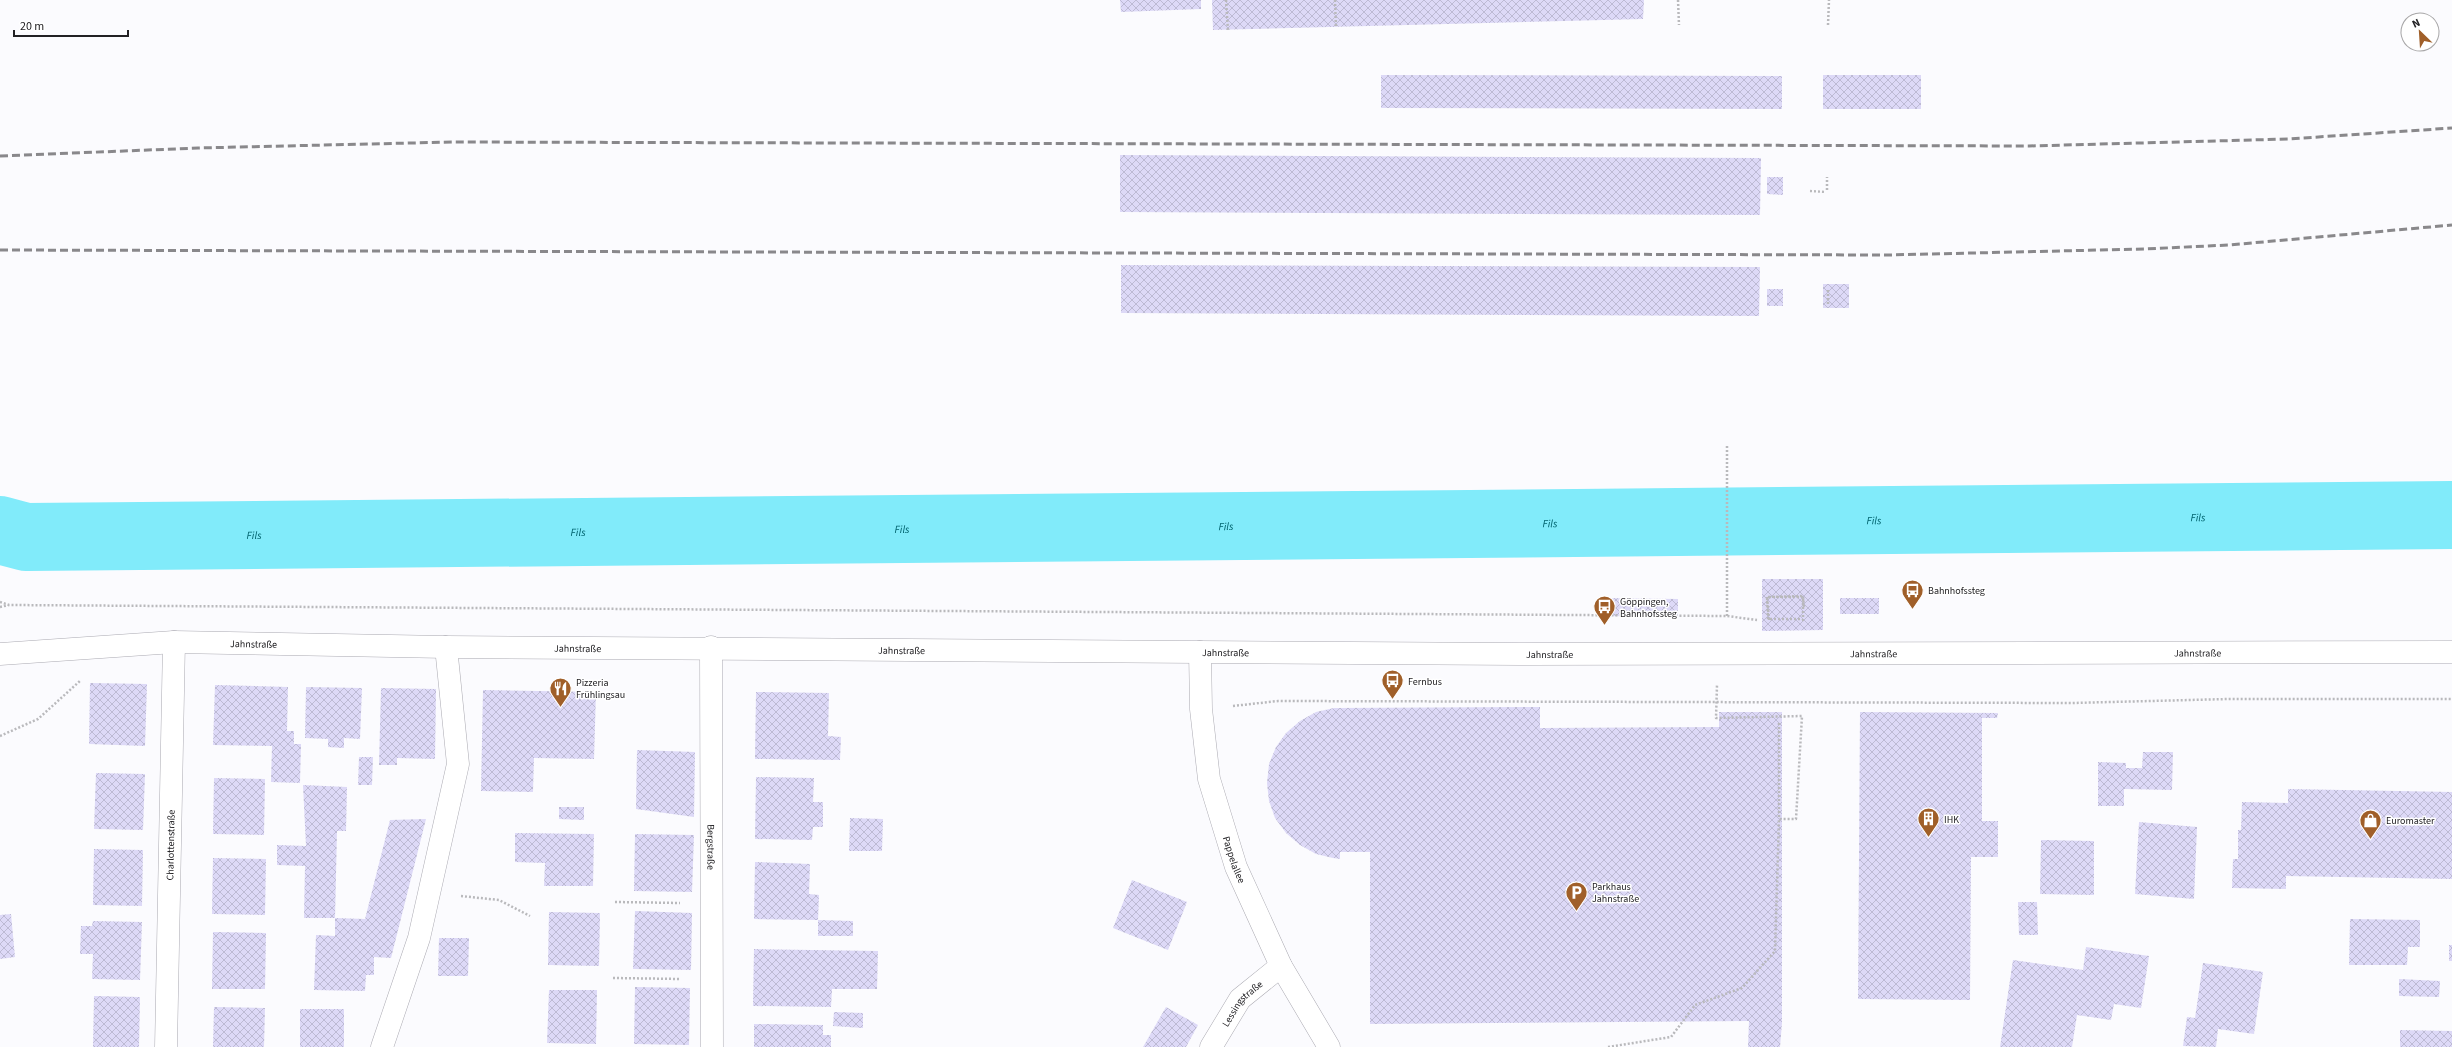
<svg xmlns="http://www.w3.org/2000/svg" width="2452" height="1047" font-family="'Source Sans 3',sans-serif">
<defs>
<pattern id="building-cross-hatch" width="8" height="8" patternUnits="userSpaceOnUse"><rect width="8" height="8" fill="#ddd9f7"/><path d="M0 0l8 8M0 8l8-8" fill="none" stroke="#bdbad4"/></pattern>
</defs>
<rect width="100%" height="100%" fill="#fbfbfe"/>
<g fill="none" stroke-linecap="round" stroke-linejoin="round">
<path stroke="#81ebfa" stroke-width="68" id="s1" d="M0,530l26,7 2426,-22"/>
</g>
<path fill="url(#building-cross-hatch)" d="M1120,0h81v9l-80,3z
M1212,0h432l-1,19 -430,11z
M1381,75l401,1v33l-401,-1z
M1823,75h98v34h-98z
M1120,155l641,3 -1,57 -640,-3z
M1767,177h16v18l-16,-1z
M1121,265l639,2 -1,49 -638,-3z
M1823,284h26v24h-26z
M1767,289h16v17h-16z
M1762,579h61v51l-61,1z
M1604,598l74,1v18l-75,-1z
M1840,598h39v16h-39z
M90,683l57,1 -2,62 -56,-2z
M215,685l73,2 -1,44h7v13h7l-1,39 -29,-1 1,-36 -59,-1z
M306,687l56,1 -2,51 -16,-1v10l-16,-1v-8l-23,-1z
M381,688l55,1 -1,70 -38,-1v7h-18z
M483,690l113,2 -2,67 -60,-1 -1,34 -52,-1z
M756,692l73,1 -1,43 13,1 -1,23 -85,-1z
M1540,707v21l179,-1v-15h63v311l-2,24h-32l1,-26 -379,3v-172h-30v7l-7,-1 -17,-4 -16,-9 -14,-12 -11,-15 -6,-17 -2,-18 2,-19 7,-17 10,-14 14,-12 16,-9 18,-4z
M1860,712l138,1 -1,5h-15v103h16v36h-27l-1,143 -112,-1z
M637,750l58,2 -1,65 -58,-8z
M2143,752h30l-1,38 -48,-1v17h-26v-44l28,1v5h16z
M359,757h14l-1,28h-14z
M96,773l49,1 -2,56 -49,-1z
M756,777l58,1 -1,24h10v25h-10l-1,13 -57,-1z
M214,778l51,1 -1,56 -51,-1z
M303,785l44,2 -1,44h-9l-2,87h-31l1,-52 -28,-1v-20l29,1z
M2288,789l164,3v87l-166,-3v13l-54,-1 1,-29h5v-29h3l1,-28 46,1z
M559,807h25v13l-25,-1z
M850,818l33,1 -1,32h-33z
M426,819l-35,139 -17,-1v18h-8l-1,16 -51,-1 2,-55 19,1v-18l30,1 25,-99z
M2139,822l58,5 -3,72 -59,-5z
M515,833l79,1 -1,52h-49l1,-23 -30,-1z
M635,834l59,1 -2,57 -58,-1z
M2041,840l53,1v54l-54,-1z
M94,849l49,1 -1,56 -49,-1z
M213,858l53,1 -1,56 -53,-1z
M755,862l55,2 -1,30 10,1 -1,25 35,1v15h-35v-16l-64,-1z
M1132,880l55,22 -19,48 -55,-22z
M2018,902h19l1,33h-19z
M635,911l57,2 -1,57 -58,-1z
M549,912l51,1 -1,53 -51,-1z
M11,914l4,43 -15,2v-44z
M2350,919l70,1v27h-12l-1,18h-58z
M93,921l49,1 -2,58 -48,-1 1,-25h-13l1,-28h11z
M213,932l53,1 -1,56h-53z
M439,938h30l-1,38h-30z
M2449,945h3v16h-3z
M2086,947l63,9 -8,52 -27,-4 -3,16 -34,-5 -5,32h-72l13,-87 70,10z
M754,949l124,2 -1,38h-45l-1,18 -78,-1z
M2203,963l60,9 -9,62 -36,-5 -2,18 -33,-1 4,-29 8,1z
M2399,979l41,2 -1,16 -40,-1z
M635,987l55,1 -1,57 -55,-1z
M549,990h48l-1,54 -49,-1z
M94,996l46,1 -1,50h-46z
M214,1007l51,1 -1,39h-51z
M1166,1007l32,18 -12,22h-43z
M300,1009h44v38h-44z
M834,1012l29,1v15l-30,-2z
M754,1024l69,1v10h8v12h-77z
M2400,1030l52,1v16h-52z"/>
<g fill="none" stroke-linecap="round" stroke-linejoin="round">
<defs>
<g id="minor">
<path id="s2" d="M711,647l1,400"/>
<path id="s3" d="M1200,652l1,57 8,70 27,88 45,99 48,81"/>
<path id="s4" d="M166,1047l8,-405"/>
<path d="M382,1047l37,-109 39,-174 -12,-117"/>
<path id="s5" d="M1211,1047l29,-48 41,-33"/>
</g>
<g id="major">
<path id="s6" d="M0,654l174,-12 272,5 1073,7 933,-2"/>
</g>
</defs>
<use href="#minor" stroke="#abaab2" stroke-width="23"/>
<use href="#major" stroke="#abaab2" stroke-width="23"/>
<path stroke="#b9b9bc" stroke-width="2.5" stroke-dasharray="2 2" stroke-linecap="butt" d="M1226,0l2,31
M1335,0l1,28
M1678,0l1,25
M1828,25l1,-25
M1827,190v-13
M1810,191l16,1
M1828,304v-16
M0,602l9,3 1718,11 30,4
M0,607l9,-2
M1727,616v-170
M1769,620l-2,-23 36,-1 1,11
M1802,620h1v-23h-36l1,22h34
M1233,706l45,-5 794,2 157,-4h223
M1779,723v96
M0,736l38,-17 43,-39
M461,896l38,4 31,16
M615,902l65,1
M613,978l68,1
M1608,1047l63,-10 24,-32 47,-17 33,-37 4,-132h17l6,-103 -86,2 1,-33"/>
<use href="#minor" stroke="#fff" stroke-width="22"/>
<use href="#major" stroke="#fff" stroke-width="22"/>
<path stroke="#89888b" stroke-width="3" stroke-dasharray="8 4" stroke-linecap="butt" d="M0,156l198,-8 256,-6 1575,4 259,-7 164,-11
M0,250l1887,5 257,-6 85,-4 223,-20"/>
</g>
<defs>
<symbol id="bus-pin" viewBox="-11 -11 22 30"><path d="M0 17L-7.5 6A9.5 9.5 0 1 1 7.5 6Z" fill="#a05f29" stroke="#fff"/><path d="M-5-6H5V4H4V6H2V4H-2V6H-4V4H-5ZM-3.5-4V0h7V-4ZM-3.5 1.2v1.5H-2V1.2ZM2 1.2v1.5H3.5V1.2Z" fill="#fff"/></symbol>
<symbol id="restaurant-pin" viewBox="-11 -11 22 30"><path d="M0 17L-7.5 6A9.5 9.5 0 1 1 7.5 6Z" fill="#a05f29" stroke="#fff"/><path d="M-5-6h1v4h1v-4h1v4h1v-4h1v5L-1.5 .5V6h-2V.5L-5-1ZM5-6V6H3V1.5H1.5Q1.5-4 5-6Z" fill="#fff"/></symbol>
<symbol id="building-pin" viewBox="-11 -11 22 30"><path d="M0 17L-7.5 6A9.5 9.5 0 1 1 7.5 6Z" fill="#a05f29" stroke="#fff"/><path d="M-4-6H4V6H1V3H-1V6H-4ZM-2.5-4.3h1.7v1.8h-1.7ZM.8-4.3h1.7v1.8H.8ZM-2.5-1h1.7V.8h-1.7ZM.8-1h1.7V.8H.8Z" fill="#fff"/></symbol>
<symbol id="shop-pin" viewBox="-11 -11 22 30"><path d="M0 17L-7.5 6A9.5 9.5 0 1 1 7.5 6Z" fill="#a05f29" stroke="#fff"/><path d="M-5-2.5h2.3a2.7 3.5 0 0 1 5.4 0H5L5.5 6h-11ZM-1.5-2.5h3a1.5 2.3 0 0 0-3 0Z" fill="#fff"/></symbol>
<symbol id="parking-pin" viewBox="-11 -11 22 30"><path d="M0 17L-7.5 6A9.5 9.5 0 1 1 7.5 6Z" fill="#a05f29" stroke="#fff"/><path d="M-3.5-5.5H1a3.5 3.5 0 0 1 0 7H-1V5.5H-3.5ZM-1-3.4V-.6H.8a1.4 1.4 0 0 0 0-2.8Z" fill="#fff"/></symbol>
</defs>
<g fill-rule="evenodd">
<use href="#bus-pin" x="1900" y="578" width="25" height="34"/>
<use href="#bus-pin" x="1592" y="594" width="25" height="34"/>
<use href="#bus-pin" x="1380" y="668" width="25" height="34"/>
<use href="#restaurant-pin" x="548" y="676" width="25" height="34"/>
<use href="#building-pin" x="1916" y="806" width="25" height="34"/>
<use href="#shop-pin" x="2358" y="808" width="25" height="34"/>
<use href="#parking-pin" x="1564" y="880" width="25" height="34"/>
</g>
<g text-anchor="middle" stroke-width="3" stroke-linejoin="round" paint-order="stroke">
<g font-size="10" fill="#222124" stroke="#fff" text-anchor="start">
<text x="1928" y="594">Bahnhofssteg</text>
<text x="1620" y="605">Göppingen,<tspan x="1620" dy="12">Bahnhofssteg</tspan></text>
<text x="1408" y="685">Fernbus</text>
<text x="576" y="686">Pizzeria<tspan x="576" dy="12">Frühlingsau</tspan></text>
<text x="1944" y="823">IHK</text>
<text x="2386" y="824">Euromaster</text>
<text x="1592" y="890">Parkhaus<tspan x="1592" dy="12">Jahnstraße</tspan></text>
</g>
<g font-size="10" fill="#222124" stroke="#fff">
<text dy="4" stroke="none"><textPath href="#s6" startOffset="254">Jahnstraße</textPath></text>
<text dy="4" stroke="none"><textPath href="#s6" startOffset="578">Jahnstraße</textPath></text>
<text dy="4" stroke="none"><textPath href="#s6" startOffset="902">Jahnstraße</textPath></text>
<text dy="4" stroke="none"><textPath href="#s6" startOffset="1226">Jahnstraße</textPath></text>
<text dy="4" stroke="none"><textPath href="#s6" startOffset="2198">Jahnstraße</textPath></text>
<text dy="4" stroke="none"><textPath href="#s6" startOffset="1550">Jahnstraße</textPath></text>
<text dy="4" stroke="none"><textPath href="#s6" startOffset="1874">Jahnstraße</textPath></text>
<text dy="4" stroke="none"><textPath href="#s4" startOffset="202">Charlottenstraße</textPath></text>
<text dy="4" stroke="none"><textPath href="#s2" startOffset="200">Bergstraße</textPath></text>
<text dy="4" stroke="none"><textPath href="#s3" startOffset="212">Pappelallee</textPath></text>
<text dy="4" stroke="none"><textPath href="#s5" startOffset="54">Lessingstraße</textPath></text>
</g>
<g font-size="11" font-style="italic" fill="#01636e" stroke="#fff">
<text dy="4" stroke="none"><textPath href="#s1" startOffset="2199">Fils</textPath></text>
<text dy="4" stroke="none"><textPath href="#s1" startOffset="1875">Fils</textPath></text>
<text dy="4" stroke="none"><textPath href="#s1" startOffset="1551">Fils</textPath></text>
<text dy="4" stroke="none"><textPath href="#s1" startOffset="1227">Fils</textPath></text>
<text dy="4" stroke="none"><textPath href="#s1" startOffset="903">Fils</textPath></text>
<text dy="4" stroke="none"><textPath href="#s1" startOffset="579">Fils</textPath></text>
<text dy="4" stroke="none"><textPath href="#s1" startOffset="255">Fils</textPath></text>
</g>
</g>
<g transform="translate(2420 32) rotate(335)"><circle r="19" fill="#ffffff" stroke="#a7a6a7"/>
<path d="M0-3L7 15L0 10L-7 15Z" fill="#a05f29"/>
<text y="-6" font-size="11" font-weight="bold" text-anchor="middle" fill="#222124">N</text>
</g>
<path d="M14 30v6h114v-6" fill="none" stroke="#222124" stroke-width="2"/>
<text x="20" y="30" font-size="12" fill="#222124" stroke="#ffffff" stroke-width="3" paint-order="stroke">20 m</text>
</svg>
